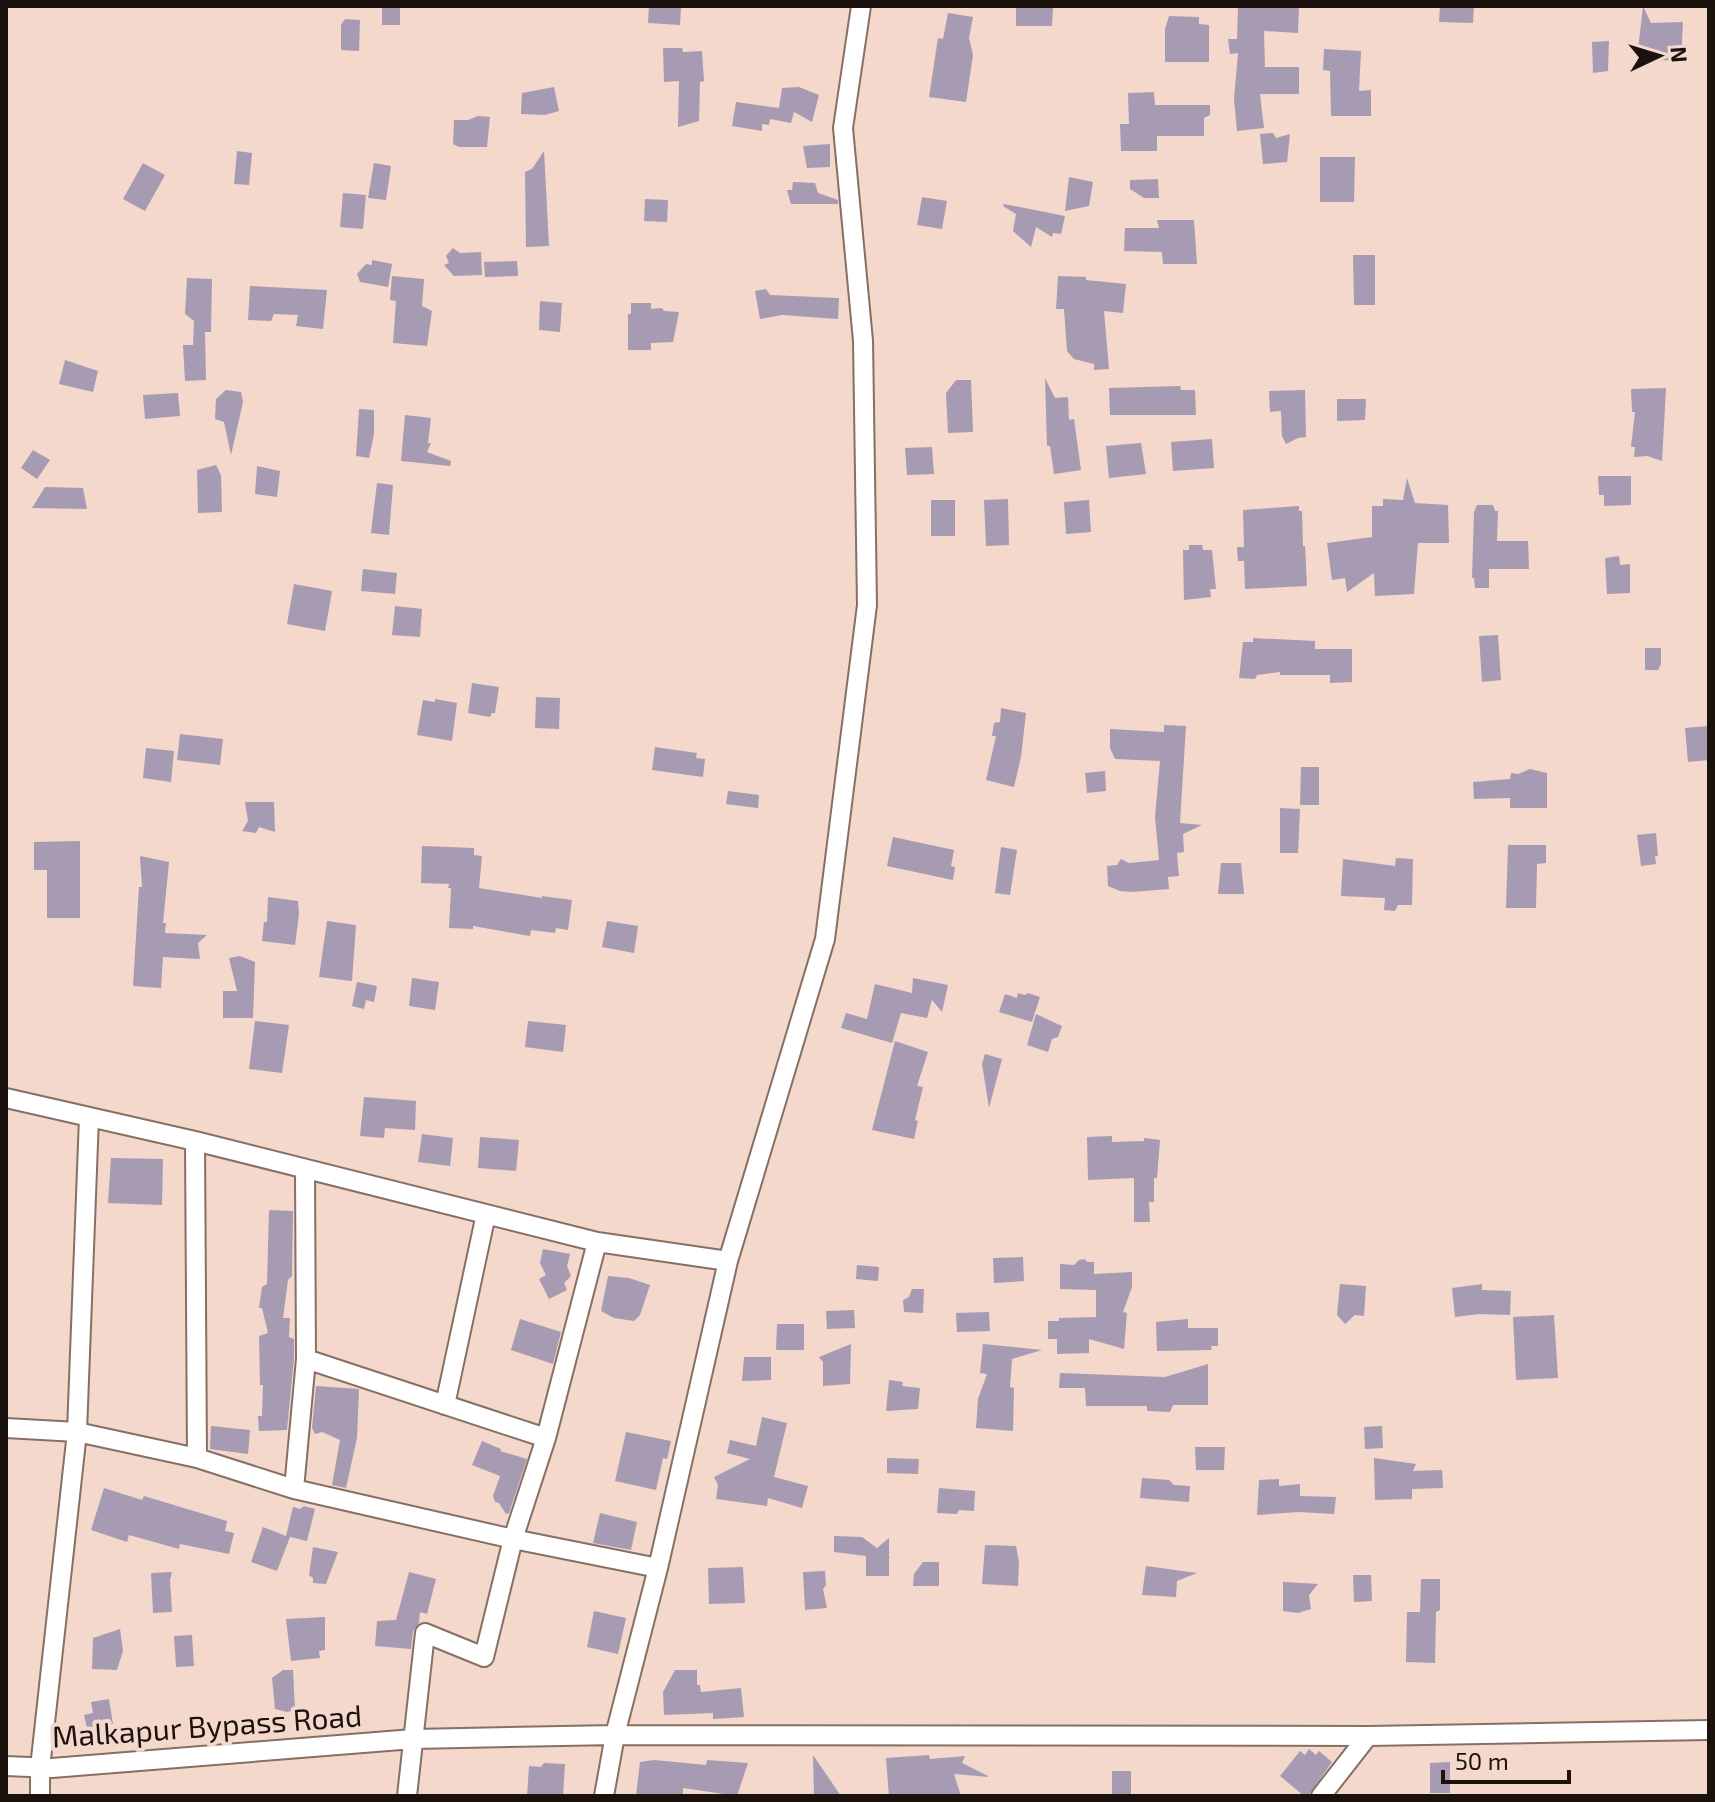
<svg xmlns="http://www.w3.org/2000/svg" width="1715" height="1802" font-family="'Exo 2',sans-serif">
<rect width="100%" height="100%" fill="#f3d8cb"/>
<path fill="#a69bb2" d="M382,6h18v19h-18z
M649,6h32l-1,19 -32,-2z
M1238,6h61l-1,27 -34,-2 1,36h34v27h-39l4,34 -27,3 -3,-32 4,-46 -8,1 -2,-15h9z
M1440,6h34l-1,17 -34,-1z
M1643,6l8,17 32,-1 -2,39 -44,-2z
M1016,8h37l-1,18h-36z
M948,13l25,4 -4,21 4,17 -7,47 -37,-5 9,-59 5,1z
M1169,16l30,1v7l10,1v37h-44v-33z
M345,19l15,1 -1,31 -18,-1v-25z
M1609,41l-1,30 -15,2 -1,-31z
M663,48h19l1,4 19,-1 2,30 -4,1 -1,39 -21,6 1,-46 -15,1z
M1324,49l37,2 -2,40 12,-1v26h-40l-1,-45 -7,-1z
M554,87l5,24 -14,4 -24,-1 1,-21z
M799,87l20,8 -7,27 -18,-10 -3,11 -21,-4 -1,6 -7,-1v7l-30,-5 4,-24 43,6 3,-20z
M1154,92l1,13h55v10l-6,3v18h-47v15h-36l-1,-27h9l-1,-31z
M478,116l12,1 -3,30h-28l-6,-3 1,-24h14z
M1273,133l3,5 14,-4 -3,28 -24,2 -3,-30z
M830,144v23l-23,1 -4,-22z
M237,151l15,2 -3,32 -15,-1z
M544,151l5,95 -23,1 -1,-75 7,-3z
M1320,157h35l-1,45h-34z
M143,163l22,12 -20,36 -22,-12z
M374,163l17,3 -5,34 -18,-2z
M1069,177l24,5 -4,24 -24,5z
M1158,179l1,19h-15l-14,-9v-9z
M793,182l22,1 3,10 20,7v4h-47l-4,-14h5z
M343,193l23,2 -3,34 -23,-2z
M922,197l25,4 -5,28 -25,-4z
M645,199l23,1 -1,22 -23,-1z
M1004,204l61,12 -4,18 -8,-1 -1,4 -16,-10 -5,20 -18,-16 3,-17 -13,-8z
M1157,220h37l3,44h-34l-1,-12 -38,-1 1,-23h34z
M453,248l7,5 21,-1 1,23 -28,1 -10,-11 5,-2 -3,-7z
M1353,255h22v50h-21z
M372,260l20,4 -4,23 -28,-5 -3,-8 9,-10 6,1z
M517,261l1,15 -33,1 -1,-15z
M392,276l32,3 -2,27 10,5 -5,35 -34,-3 3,-42 -6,-1z
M1058,276l28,1v3l40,4 -3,29 -19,-2 5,58 -15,1v-6l-20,-5 -7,-8 -3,-42h-8z
M187,278l25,1 -1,53h-6l1,48 -21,1 -2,-36h10l1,-24 -9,-7z
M250,286l77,4 -4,39 -27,-3 2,-11 -24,-1 -3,7 -23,-1z
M766,289l4,6 69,3 -1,21 -56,-4 -22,4 -5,-28z
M540,301l22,2 -2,29 -21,-2z
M631,303h20v6l11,-1 2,3 15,1 -6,30 -22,1v7h-23v-36h3z
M65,360l33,11 -5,21 -34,-8z
M1045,378l10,20 13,-1 1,23 5,-1 7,51 -27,4 -4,-28h-3z
M956,380h15l2,52 -25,1 -2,-40z
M1180,386l1,4h14l1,25h-86l-1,-27z
M1666,388l-4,73 -15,-5 -13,1 1,-10h-4l4,-35h-3l-1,-23z
M226,390l15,2 2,10 -12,53 -7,-33 -9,-3 1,-20z
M1305,390l1,47 -8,1 -12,6 -4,-8 -1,-25 -11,1 -1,-21z
M178,393l2,23 -35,3 -2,-24z
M1337,399h29l-1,21 -28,1z
M359,409l15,1v24l-5,24 -13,-2z
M405,415l26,3 -3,25h3l-4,9 24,9 -1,5 -49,-5z
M1212,439l2,29 -41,3 -2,-29z
M1141,443l5,31 -37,4 -3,-32z
M932,447l2,27 -27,1 -2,-27z
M33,450l17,10 -13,19 -16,-11z
M216,465l5,10 1,37 -24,1 -1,-43z
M257,466l23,5 -3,26 -22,-3z
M1598,476h33v29l-27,1v-11h-5z
M1407,478l8,25 33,2 1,38h-31l-4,51 -39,2 -1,-23 -27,19 -2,-14 -13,2 -5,-37 45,-6v-31h11v-7l20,1z
M377,483l16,2 -4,50 -18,-2z
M45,487l38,1 4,21 -55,-1z
M1008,499l1,46 -23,1 -2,-46z
M931,500h24v36h-24z
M1089,500l2,32 -25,2 -2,-32z
M1477,505h16l2,6h3l-1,30h31l1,28h-40v19h-14l-1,-10h-2l2,-66z
M1299,506v5h3l1,35h2l2,40 -62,3 -1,-28h-6l-1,-14h7l-1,-37z
M1189,545h13l1,5h9l4,39h-6l1,8 -27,3 -1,-50h6z
M1619,556l1,9 10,-1v29l-23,1 -2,-36z
M363,569l34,4 -2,21 -34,-3z
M294,584l38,7 -7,40 -38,-7z
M395,606l27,3 -2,28 -28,-2z
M1498,635l3,45 -19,2 -3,-46z
M1253,638l62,3v8h37v33l-22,1v-8h-50v-3l-23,3 -2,4 -16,-1 4,-36h10z
M1645,648h16v16l-3,6h-13z
M472,683l27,4 -4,26h-3l-2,4 -22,-4z
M536,697l24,1 -1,31 -24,-1z
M435,699l22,4 -5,38 -35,-6 6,-35 12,2z
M1001,708l25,5 -5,44 -7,30 -28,-7 10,-44h-4l2,-13 6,-1z
M1164,725l22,1 -6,97 22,2 -19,9 1,18 -7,1 2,23 -11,1 1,12 -37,3 -12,-1 -12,-5 -1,-20 10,-1 4,-6 8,4 30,-3 -4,-43 5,-56 -45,-2 -5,-11v-19l54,3z
M1709,726v34l-21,2 -3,-34z
M180,734l43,5 -3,26 -43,-5z
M655,747l42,6 -1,5 9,1 -2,18 -51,-7z
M146,748l28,3 -3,31 -28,-4z
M1301,767h18v38h-19z
M1530,769l17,4v35h-37v-10l-36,1 -1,-17 37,-3 1,-6 7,1z
M1105,771l1,20 -19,2 -2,-20z
M728,791l31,4 -1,13 -32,-4z
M245,802h29l1,30 -16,-5 -3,6 -14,-2 6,-10z
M1280,808l20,1 -2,44h-18z
M1656,833l2,23h-3l1,8 -15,2 -4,-31z
M893,837l61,13 -3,16 4,1 -2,13 -66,-14z
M80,841v77h-33v-48h-13v-28z
M1508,845h38v18l-9,1 -1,44h-30z
M422,846l52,2v7l8,1 -3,32 63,10v-2l30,4 -4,30 -12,-2 -1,5 -24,-3 -1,6 -57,-10v3l-24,-1 2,-40h-3l1,-4 -28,-1z
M1001,847l16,3 -7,45 -15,-2z
M140,856l29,6 -6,61h3l-1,10 42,2 -9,8 2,16 -37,-2 -2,31 -28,-2 6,-99h3z
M1396,858l17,1 -1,46h-14l-3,6 -11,-1 1,-12 -44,-2 2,-37 52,7z
M1221,863h20l3,31h-26z
M268,897l30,4 1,13 -4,31 -33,-4 2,-19h3z
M327,921l29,4 -4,56 -33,-4z
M607,921l31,5 -4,27 -32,-6z
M240,956l15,6 -2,56h-30v-27h14l-8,-33z
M412,978l27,4 -4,28 -26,-4z
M913,978l35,7 -6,27 -10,-12 -5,18 -26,-5 -9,30 -51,-15 5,-15 21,6 8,-35 37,9z
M357,982l20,4 -3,16 -8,-2 -2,9 -12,-3z
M1018,993l7,2 3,-2 12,4 -8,25 -33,-10 6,-18 12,4z
M1036,1014l26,12 -4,11 -6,2 -4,13 -21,-7z
M255,1021l34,4 -7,48 -33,-4z
M528,1021l38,4 -3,27 -38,-5z
M895,1041l33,11 -11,34 6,1 -8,33 3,1 -4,18 -42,-9z
M985,1054l17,5 -13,49 -7,-44z
M364,1097l52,4 -1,29 -30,-2 -1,10 -24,-2z
M422,1134l31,4 -3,28 -32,-4z
M1112,1136v6l32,-1v-3l16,2 -3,38h-3v24h-5l1,20h-16v-44l-46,2 -1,-43z
M480,1137l39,3 -3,31 -38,-3z
M111,1158l52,1 -1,46 -54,-2z
M269,1210l24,1 -1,65 -4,4 -5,38h7l-1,19 5,2v19l-7,72 -28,1 -1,-15h4l1,-31h-3l-1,-49 9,-3 -6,-25h-3l3,-21 5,-3z
M543,1249l27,5 -3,12 4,10 -7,7 3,7 -18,9 -10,-20 7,-4 -6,-12z
M1023,1257l1,24 -30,2 -1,-25z
M1085,1259l2,3h7v12l38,-2v15l-9,25 4,1 -3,36 -35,-10v14l-32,1v-15h-9v-18h11v-3l37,-1v-27l-36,-1v-25l14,1 5,-5z
M857,1265l22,2 -1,14 -22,-2z
M608,1276l21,2 21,7 -10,30 -6,6 -20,-3 -13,-7z
M1340,1284l26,2 -2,30 -9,-1 -10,9 -8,-9z
M1482,1284v6l29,1 -1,24 -31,-1 -24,3 -3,-29z
M912,1289h12l-1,24 -19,-1 -1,-12 6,-3z
M854,1310l1,18 -28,1 -1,-18z
M989,1312l1,19 -33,1 -1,-19z
M1554,1315l4,63 -42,2 -3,-63z
M520,1319l41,13 -8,32 -42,-14z
M1188,1319v9h30v18h-7l1,4 -55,1 -1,-29z
M777,1324h27v26h-28z
M851,1344l-1,40 -27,2v-24l-4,-5z
M983,1344l59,6 -30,9 -2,28 4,1 -1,43 -37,-3 2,-29 9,-25 -7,-1z
M744,1357h27v23l-29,1z
M1208,1364v41h-35l-3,7 -23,-1v-5h-61l-1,-18h-26l1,-15 105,4z
M889,1380l14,2 -1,4 18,2 -2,21 -32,2z
M316,1386l43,3 -2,49 -11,50 -14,-3 8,-45 -18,-8 -7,2 -3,-6z
M762,1417l25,6 -13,54 34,9 -6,22 -34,-10 -1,8 -51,-7 2,-14 -4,-8 36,-18 -23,-6 3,-13 26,6z
M211,1426l39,4 -2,24 -38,-5z
M1382,1426l1,22 -18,1 -1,-22z
M626,1432l45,9 -4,18 -4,-1 -7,32 -41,-9z
M482,1441l19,8 -1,2 27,8 -18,54 -3,1 -7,-11 -4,-1 -2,-6 7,-20 -28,-11z
M1195,1447h30l-1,23h-28z
M887,1458l32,1 -1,15 -31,-1z
M1374,1458l42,6 -3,7 29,-1 1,18 -31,1v10l-37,1z
M1142,1478l27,2 5,5 16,1 -1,16 -49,-4z
M1279,1479v7l21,-2v12l36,1 -2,17 -35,-2 -42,3 2,-35z
M104,1488l38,12 2,-4 83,25 -2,10 9,2 -5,21 -49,-10 -1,5 -50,-14 -2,7 -36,-12z
M939,1488l36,3 -1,20 -15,-1 -2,4 -20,-1z
M304,1506l11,3 -8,32 -21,-5 4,1 -13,34 -26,-9 12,-35 23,9 7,-29 7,2z
M600,1513l37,9 -6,28 -38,-7z
M834,1536l28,1 15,11 12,-10v19l2,1h-2v18h-23v-20l-32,-4z
M985,1545l31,1 3,17 -1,23 -36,-2z
M313,1547l25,5 -12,32 -13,-1v-5l-4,-3z
M923,1562h16v24h-26l1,-12z
M1146,1566l51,7 -20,8 -1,16 -34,-2z
M743,1567l2,36 -36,1 -1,-36z
M825,1571l1,14 -3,4 4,19 -22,2 -2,-38z
M172,1572l-2,8 2,32 -19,1 -2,-40z
M409,1572l27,7 -9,35 -7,-2 -1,11 -6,8 -2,18 -36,-3 2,-25 19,-1z
M1353,1575h18l1,26 -18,1z
M1421,1579h19v31l-4,2 -1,51 -29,-1 1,-50h13z
M1283,1582l35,2 -9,11 2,14 -13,4 -15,-2z
M594,1611l32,7 -8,36 -31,-7z
M325,1617v33l-6,1 1,7 -29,3 -5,-42z
M120,1629l3,22 -6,19 -25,-1 1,-31z
M192,1635l2,31 -18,1 -2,-31z
M283,1670h10l2,40 -8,2 -12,-3 -3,-31z
M675,1670h22v15h3l1,7 40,-4 3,29 -31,2v-6l-49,2 -1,-23z
M109,1699l4,25 -26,4 -3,-13 9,-2 -2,-11z
M1309,1749l7,6 3,-4 13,11 -24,34h-4l-24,-20 20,-25 5,4z
M813,1755l28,41h-27z
M929,1755l1,4 35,-3 -3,7 28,14 -36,-3 7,22h-72l-3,-38z
M654,1760l52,5 1,-5 41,3 -11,33 -54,-8v8h-47l4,-34z
M1450,1762v31h-20v-30z
M544,1763l21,1 -2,32h-36l2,-30 12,1z
M1112,1771h19v25h-19z"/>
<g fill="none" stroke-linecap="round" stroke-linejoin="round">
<defs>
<path id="minor" d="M6,1098l189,43 402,101 131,19 -70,307 -43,167 -11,61
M195,1141l2,317
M728,1261l97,-322 42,-334 -4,-264 -20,-213 18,-122
M306,1359l240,79
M445,1405l41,-191
M6,1428l71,4 120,26 97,31 219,50 145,29
M294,1489l12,-130 -1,-190
M6,1766l46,2 361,-29 202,-4 753,1 341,-6
M40,1796v-28l37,-336 12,-315
M407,1796l18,-163 59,24 29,-118 33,-101 51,-196
M1321,1796l47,-60"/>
</defs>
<use href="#minor" stroke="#876f64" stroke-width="22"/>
<use href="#minor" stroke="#fff" stroke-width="18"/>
</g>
<g text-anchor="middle" stroke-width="8" stroke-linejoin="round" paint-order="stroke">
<g font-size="30" fill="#1b120d" stroke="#f3d8cb">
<text transform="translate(207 1727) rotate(-4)" y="10">Malkapur Bypass Road</text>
</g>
</g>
<rect width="1715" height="1802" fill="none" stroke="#1b120d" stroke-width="16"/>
<g transform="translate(1659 56) rotate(86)" stroke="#f3d8cb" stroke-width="6" paint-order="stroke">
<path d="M0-6L14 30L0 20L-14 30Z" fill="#1b120d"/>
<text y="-12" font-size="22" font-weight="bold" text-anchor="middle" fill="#1b120d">N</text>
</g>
<path d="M1443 1770v12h126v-12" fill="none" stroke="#1b120d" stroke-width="4"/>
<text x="1455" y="1770" font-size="24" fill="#1b120d" stroke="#f3d8cb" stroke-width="6" paint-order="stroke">50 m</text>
</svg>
